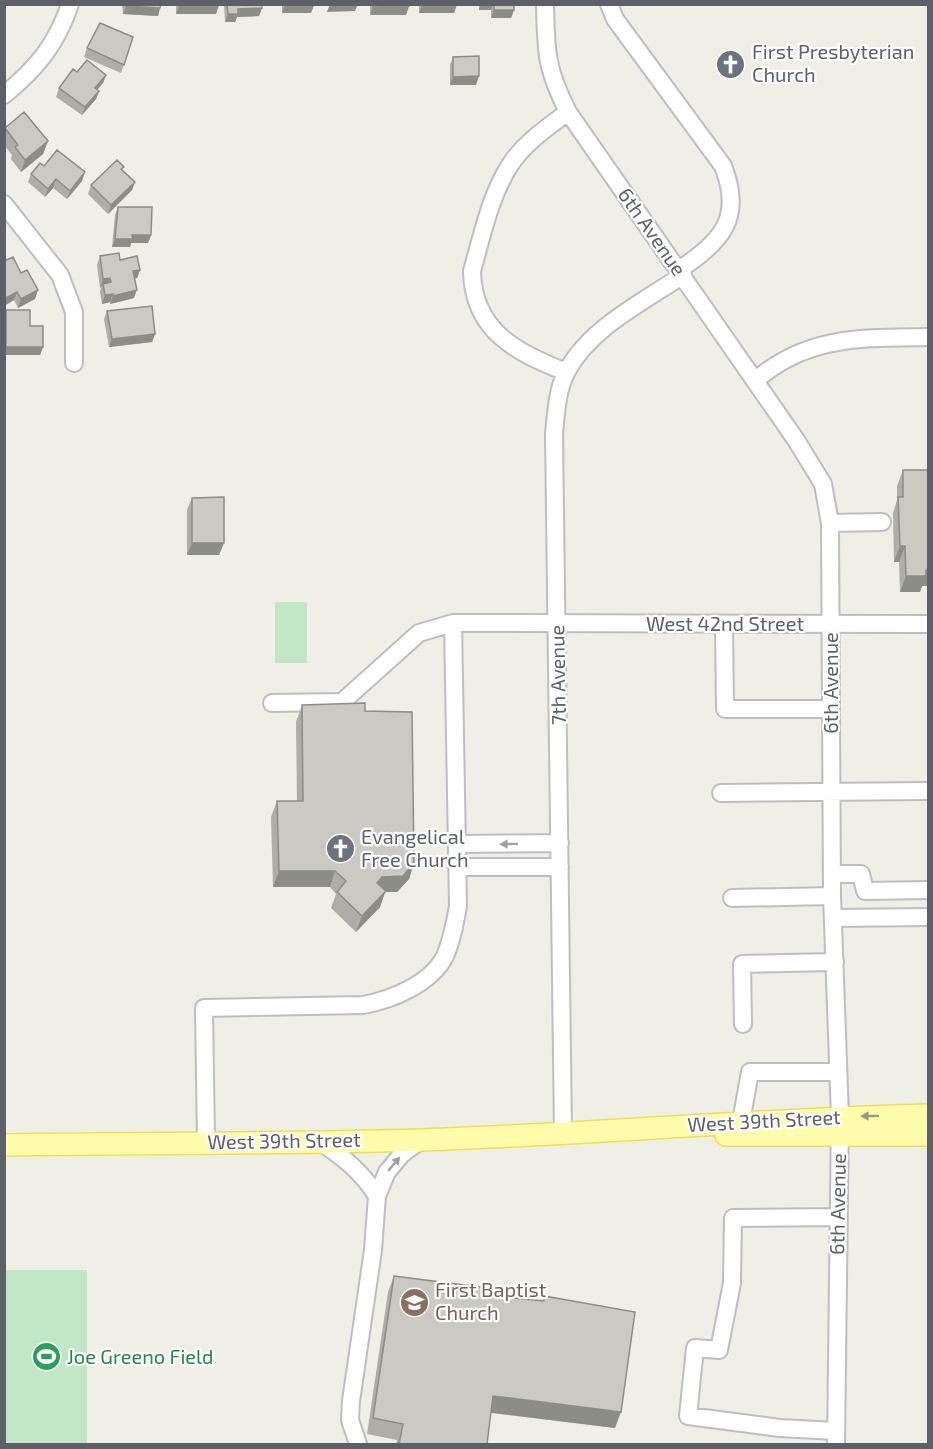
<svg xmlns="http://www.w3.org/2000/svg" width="933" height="1449" font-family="'Exo 2',sans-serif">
<rect width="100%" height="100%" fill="#efefe5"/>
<path fill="#c2e7c7" d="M275,602h32v61h-32z
M5,1270h82v174h-82z"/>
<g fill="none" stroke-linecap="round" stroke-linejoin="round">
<defs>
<path id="minor" d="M545,4c1,49 1,64 23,108l228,328 27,44 7,39 2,373 8,221 -4,327
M609,4l6,15 108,147c21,53 -2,75 -44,104
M4,95c32,-26 53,-51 66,-91
M4,204l56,71 14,37v51
M566,372c-49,-19 -93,-41 -94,-101 10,-35 18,-75 38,-106 14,-22 38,-38 58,-53
M756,380c52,-45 108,-42 172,-43
M830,523l52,-1
M724,625l1,84h105
M272,703l70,-1 77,-69 34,-10 475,1
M721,793l207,-2
M457,844l103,-1
M458,867h102
M833,874h28l4,17 63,-1
M732,898l100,-2
M834,918l94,-1
M743,1024l-1,-60 93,-2
M741,1122l9,-50h88
M563,1134l-9,-700c2,-20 3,-45 13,-63 23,-43 76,-69 116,-96
M319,1141c24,16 42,30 58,55
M206,1142l-2,-134 159,-3c28,-5 68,-21 82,-49 7,-16 10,-33 13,-50l-5,-283
M836,1431l-56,-3 -92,-12 7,-68 24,2 13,-67 1,-65 104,-1
M358,1444l-8,-24 1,-19 22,-151 4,-54 10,-24 15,-18 19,-14"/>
<path id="major" d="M726,1135h202
M4,1145c140,-2 279,-1 419,-5 168,-6 337,-21 505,-25"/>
</defs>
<use href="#minor" stroke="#bdbec4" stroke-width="20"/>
<use href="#major" stroke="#f2dd5b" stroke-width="24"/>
<use href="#minor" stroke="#fff" stroke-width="16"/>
<use href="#major" stroke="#fffdab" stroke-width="21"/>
</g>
<path fill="#aeada7" d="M122,4h39l-3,12 -35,-2z
M176,4h43l-3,10h-40z
M224,4h38v4l-3,8 -22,1 -2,5h-10z
M282,4h32l-3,9h-29z
M370,4h39v2l-3,9h-36z
M419,4h38l-3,9h-35z
M479,4h35v6l-3,8h-20v-8h-12z
M133,37l-12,36 -37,-16 3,-9z
M453,57l23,28h-26v-20z
M77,72l29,3 -3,8 -6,6 2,2 -3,8 -14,16 -26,-18 3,-9z
M4,128l44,13 -5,13 -22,18 -10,-13 1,-4 -8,-10z
M44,166l38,15 -15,18 -14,-11 -8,9 -17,-15 3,-8z
M124,167l-2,3 13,12 -3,8 -24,24 -20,-20 3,-9z
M118,207l33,28 -3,8h-17l-1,4h-18l3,-32z
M100,256l20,4 20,10 -3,8h-3v20l-24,6v-2l-8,2 -2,-12 1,-5 -1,1 -3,-23z
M4,261l17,12 14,26 -17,9 -4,-8 -10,6z
M6,310l24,16 13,21 -3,8h-36v-42z
M107,311l48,23 -3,8 -43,5 -5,-28z
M903,470h25v116h-6l-2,6h-20l-1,-30h-5l-1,-49 4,-13v-14z
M192,498l27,57h-32v-45z
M302,705l63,6 49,152 -5,16 -12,13h-12l-5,15 -24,25 -25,-24 5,-14 -6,-7h-57l-2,-70 6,-16h20l-1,-79z
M928,1151v46h-1v-41z
M394,1276l99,20 49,5 2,-5 71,132 -124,-15 -4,31h-91l1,-4 -30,-6 21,-142z"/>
<path fill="#8d8d88" d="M330,4h28l-3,7 -28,1z
M457,4l-3,9h-35l3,-8z
M481,4h12l-2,6h-12z
M219,5l-3,9h-40l3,-8z
M285,5h29l-3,8h-29z
M126,6l34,2 -2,8 -35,-2z
M409,6l-3,9h-36l3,-8z
M262,8l-3,8 -22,1 -2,5h-10l3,-8 10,-5z
M494,10h20l-3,8h-20z
M106,75l-3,8 -11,13 3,-8z
M479,76l-3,9h-26l3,-8z
M99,91l-3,8 -14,16 3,-8z
M48,141l-5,13 -22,18 4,-12z
M85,172l-3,9 -15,18 3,-8z
M56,179l-3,9 -8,9 3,-8z
M135,182l-3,8 -24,24 3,-9z
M132,235h19l-3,8h-17l-1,4h-18l3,-8z
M140,270l-3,8 -7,1 3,-8z
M110,278l-3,8 -4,-2 -2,3 -1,1 3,-9z
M38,290l-3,9 -17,9 3,-9z
M137,290l-3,8 -24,6 3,-8z
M17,292l-3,8 -10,6 2,-8z
M113,294l-3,8 -8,2 3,-9z
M155,334l-3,8 -43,5 3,-8z
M6,347h37l-3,8h-36z
M192,543h32l-5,12h-32z
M900,546h5l-6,16h-5z
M926,570h2v16h-6l-2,6h-20l6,-16z
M414,863l-5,16 -12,13h-12l-5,15 -24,25 6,-16 15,-33 5,-6z
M279,871h56l-5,16h-57z
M493,1396l128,16 -6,16 -128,-16z"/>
<path fill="#cac9c2" stroke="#8d8d88" stroke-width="1.5" d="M126,4h35l-1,4 -34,-2z
M179,4h40v1l-40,1z
M227,4h35v4l-24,1v5h-10z
M373,4h36v2l-36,1z
M494,4h20v6h-20z
M100,23l33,14 -9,28 -37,-17z
M479,56v20l-26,1v-20z
M87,60l19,15 -11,13 4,3 -14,16 -26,-19 14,-19 4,3z
M24,112l24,29 -23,19 -10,-13 3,-2 -13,-17z
M57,150l28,22 -15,19 -14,-12 -8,10 -17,-15 9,-11 4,3z
M117,160l7,7 -3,2 14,13 -24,23 -20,-20z
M118,207h34l-1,28h-19l1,4h-18z
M119,253l1,7 17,-4 3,14 -7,1 4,19 -24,6v-2l-8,1 -2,-11 8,-2 -1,-4 -7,1 -3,-23z
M13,257l8,16 6,-3 11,20 -17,9 -4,-7 -11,6 -2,-3v-34z
M152,306l3,28 -43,5 -5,-28z
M6,310h24v16h13v21h-37z
M903,470h25v100h-2v6h-20l-1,-30h-5l-2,-49h5z
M224,497v46h-32v-45z
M365,703v8l47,1 2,151 -11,13 -21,1 -5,6 9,8 -24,25 -25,-24 9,-11 -11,-10h-56l-2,-70h26l-1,-96z
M394,1276l101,13 -2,7 51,5v-5l91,16 -14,100 -128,-16 -6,48h-88l4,-20 -30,-6z"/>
<defs><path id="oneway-solid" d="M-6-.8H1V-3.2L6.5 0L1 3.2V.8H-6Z" transform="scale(1.5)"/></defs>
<g fill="#9ea0a3">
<use href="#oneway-solid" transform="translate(509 844) rotate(179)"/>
<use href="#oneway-solid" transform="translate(394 1164) rotate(-50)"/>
</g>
<use fill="#96977e" href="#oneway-solid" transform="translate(870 1116) rotate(179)"/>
<defs>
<symbol id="church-disc" viewBox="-11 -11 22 22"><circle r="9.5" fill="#6b7280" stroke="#fff"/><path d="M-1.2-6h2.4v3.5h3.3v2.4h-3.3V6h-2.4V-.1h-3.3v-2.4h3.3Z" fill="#fff"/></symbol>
<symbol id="school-disc" viewBox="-11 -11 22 22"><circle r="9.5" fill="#8d6e63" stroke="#fff"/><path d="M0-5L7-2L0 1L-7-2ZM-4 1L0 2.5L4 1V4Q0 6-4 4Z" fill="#fff"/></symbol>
<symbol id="stadium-disc" viewBox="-11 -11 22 22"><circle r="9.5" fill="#2e9e5b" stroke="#fff"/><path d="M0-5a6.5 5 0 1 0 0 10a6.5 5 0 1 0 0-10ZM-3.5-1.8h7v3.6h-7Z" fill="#fff"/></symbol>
</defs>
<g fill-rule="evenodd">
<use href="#church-disc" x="714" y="48" width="33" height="33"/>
<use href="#church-disc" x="324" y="832" width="33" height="33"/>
<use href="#school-disc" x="398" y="1286" width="33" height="33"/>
<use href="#stadium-disc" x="30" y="1340" width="33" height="33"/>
</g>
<g text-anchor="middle" stroke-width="4.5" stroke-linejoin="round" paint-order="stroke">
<g font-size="20" fill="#5b616d" stroke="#fff" text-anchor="start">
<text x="752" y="59">First Presbyterian<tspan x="752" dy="23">Church</tspan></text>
<text x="361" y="844">Evangelical<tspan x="361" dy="23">Free Church</tspan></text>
</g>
<g font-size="20" fill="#5d6066" stroke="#fff">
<text transform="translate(652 232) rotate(55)" y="7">6th Avenue</text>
<text x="725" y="631">West 42nd Street</text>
<text transform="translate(558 675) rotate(-91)" y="7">7th Avenue</text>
<text transform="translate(831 683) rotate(-90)" y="7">6th Avenue</text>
<text transform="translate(764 1121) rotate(-3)" y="7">West 39th Street</text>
<text transform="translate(284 1141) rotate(-1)" y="7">West 39th Street</text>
<text transform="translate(838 1204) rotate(-89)" y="7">6th Avenue</text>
</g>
<g font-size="20" fill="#785e54" stroke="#fff" text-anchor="start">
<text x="435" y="1297">First Baptist<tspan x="435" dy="23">Church</tspan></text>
</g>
<g font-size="20" fill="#27864d" stroke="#fff" text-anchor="start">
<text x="67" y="1364">Joe Greeno Field</text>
</g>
</g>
<rect width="933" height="1449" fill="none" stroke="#5d6066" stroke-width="12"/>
</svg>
